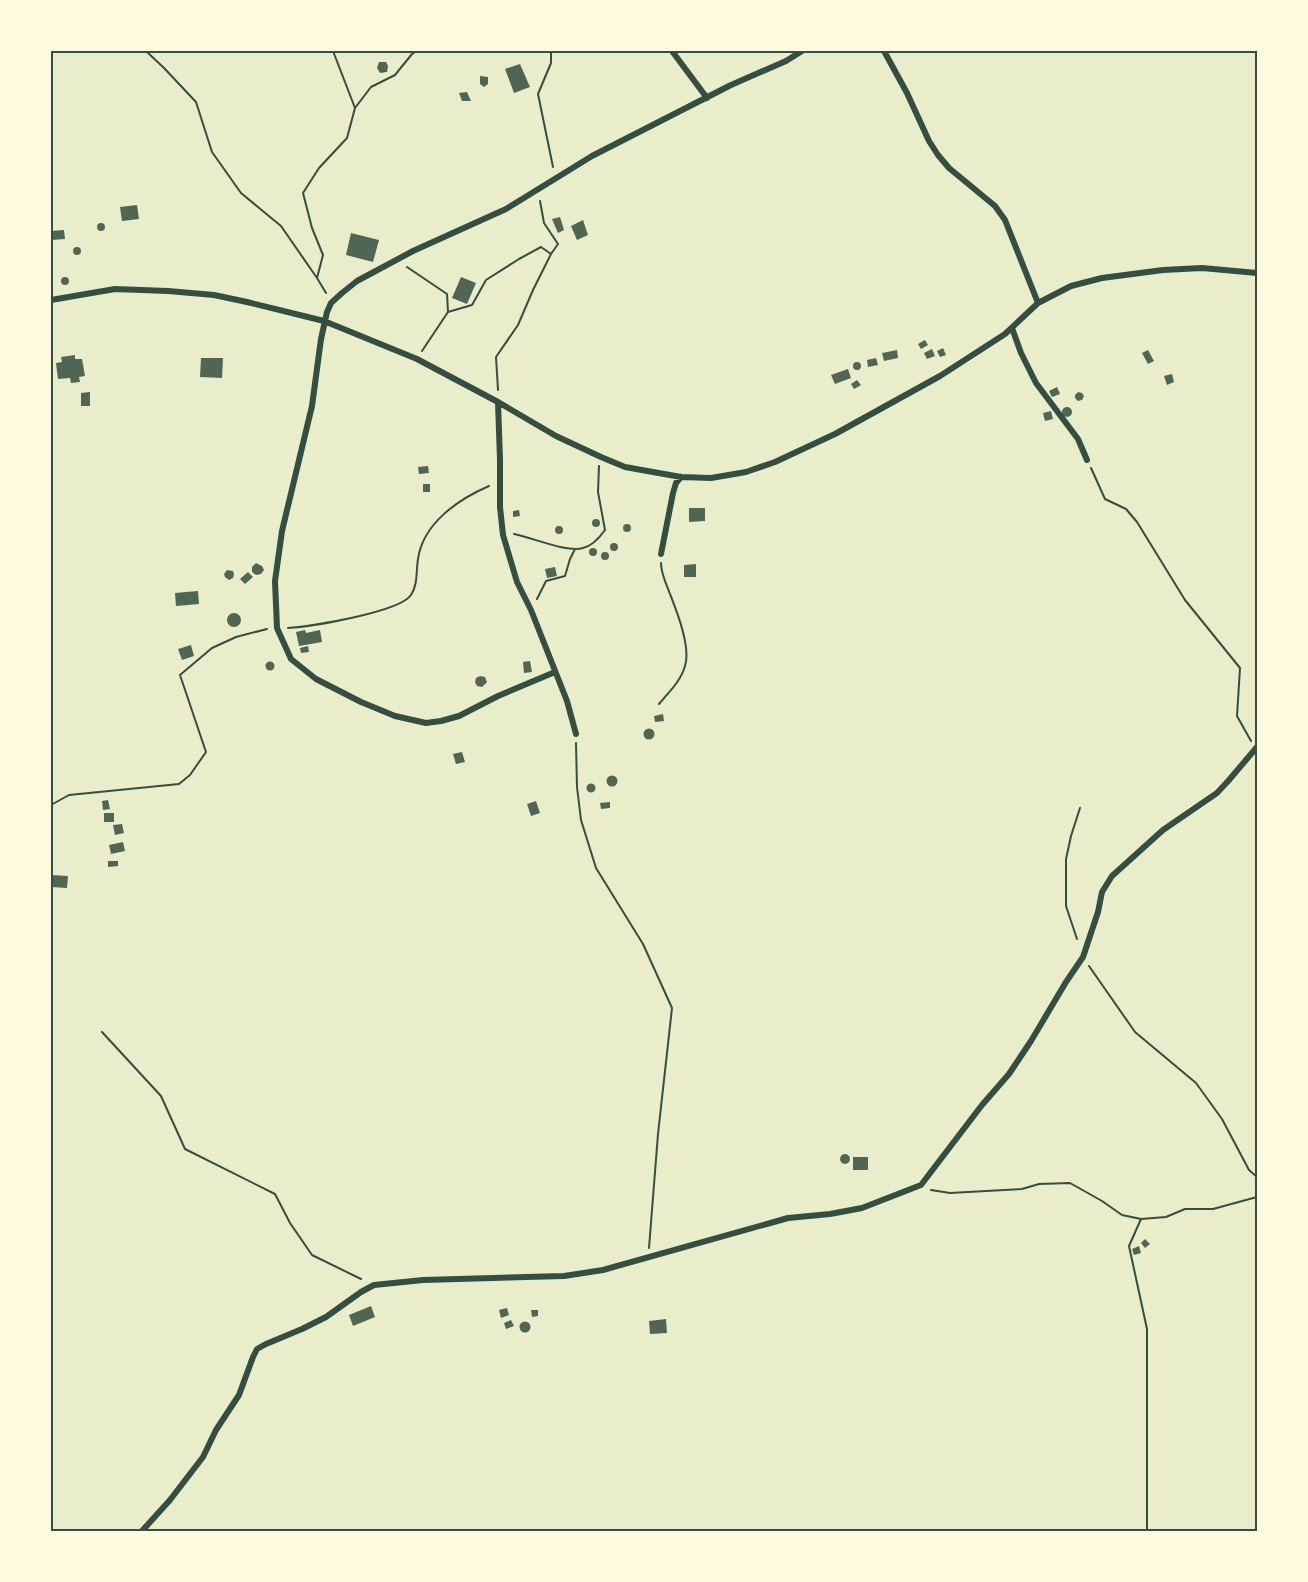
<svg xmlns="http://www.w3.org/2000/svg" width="1308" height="1582" font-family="'Open Sans',sans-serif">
<rect width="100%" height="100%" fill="#e9edc9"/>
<path fill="#4f6655" d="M379,62h7l2,4 -1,6 -7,1 -3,-5z
M520,64l10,23 -16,6 -9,-24z
M480,76l8,1v7l-4,3 -4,-3z
M467,92l4,9h-9l-3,-8z
M137,205l2,14 -17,2 -2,-14z
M560,217l4,13 -6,3 -6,-14z
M583,220l5,15 -11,5 -6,-14z
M97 227a4 4 0 1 1 8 0a4 4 0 1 1-8 0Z
M64,230l1,9 -14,1v-9z
M351,233l28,7 -6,22 -27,-7z
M73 251a4 4 0 1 1 8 0a4 4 0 1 1-8 0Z
M61 281a4 4 0 1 1 8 0a4 4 0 1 1-8 0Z
M461,277l15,6 -9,21 -15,-6z
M925,340l3,5 -7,4 -3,-5z
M943,348l3,7 -6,2 -3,-6z
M932,349l3,7 -8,3 -3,-6z
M897,350l1,8 -14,3 -2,-8z
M1148,350l6,11 -6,3 -6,-11z
M75,355v4h7l3,17 -6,1 1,5 -9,1 -1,-5 -12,1 -2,-16 6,-1 -1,-5z
M201,358h22l-1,20 -22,-1z
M876,358l2,7 -10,2 -1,-7z
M853 366a4 4 0 1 1 8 0a4 4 0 1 1-8 0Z
M848,369l3,9 -16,6 -4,-9z
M1172,374l2,8 -7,3 -3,-9z
M857,380l4,5 -7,4 -3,-5z
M1057,387l3,7 -8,3 -3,-6z
M90,392v14h-9v-13z
M1078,392l4,1 2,3 -2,4 -4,1 -3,-3v-3z
M1062 412a5 5 0 1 1 10 0a5 5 0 1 1-10 0Z
M1051,411l2,8 -8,2 -2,-8z
M428,466l1,7 -10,1 -1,-7z
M423,484h7v8h-7z
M689,508h16v13l-16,1z
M519,510l1,6 -7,1v-6z
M592 523a4 4 0 1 1 8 0a4 4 0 1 1-8 0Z
M623 528a4 4 0 1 1 8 0a4 4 0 1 1-8 0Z
M555 530a4 4 0 1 1 8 0a4 4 0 1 1-8 0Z
M610 547a4 4 0 1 1 8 0a4 4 0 1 1-8 0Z
M589 552a4 4 0 1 1 8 0a4 4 0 1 1-8 0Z
M601 556a4 4 0 1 1 8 0a4 4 0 1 1-8 0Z
M256,563l6,3 2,4 -3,4 -5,1 -4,-3v-5z
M696,564v13h-12v-12z
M555,567l2,9 -10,2 -2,-9z
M227,570l6,1 1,3 -1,4 -4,2 -4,-3 -1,-3z
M248,572l5,5 -8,7 -5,-5z
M198,591l1,13 -23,2 -1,-13z
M227 620a7 7 0 1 1 14 0a7 7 0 1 1-14 0Z
M305,630l1,3 14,-3 2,12 -23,4 -3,-14z
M191,645l3,11 -12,4 -4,-11z
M308,646l1,6 -8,1 -1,-5z
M530,661l2,11 -8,1 -1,-11z
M265.5 666a4.5 4.5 0 1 1 9 0a4.5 4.5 0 1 1-9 0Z
M480,676l5,1 2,5 -5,5 -5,-1 -2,-4 1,-4z
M663,714l1,7 -9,1 -1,-6z
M643.5 734a5.5 5.5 0 1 1 11 0a5.5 5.5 0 1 1-11 0Z
M462,752l3,10 -9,2 -3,-10z
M606.5 781a5.5 5.5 0 1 1 11 0a5.5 5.5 0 1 1-11 0Z
M586.5 788a4.5 4.5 0 1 1 9 0a4.5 4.5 0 1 1-9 0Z
M108,800l2,9 -7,1 -1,-9z
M536,801l4,12 -9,3 -4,-12z
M610,802v6l-9,1 -1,-6z
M104,813h10v9h-10z
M122,824l2,9 -9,2 -2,-10z
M123,842l2,9 -14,3 -2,-9z
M108,861h10v5l-10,1z
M51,875l17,1 -1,12 -16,-1z
M840 1159a5 5 0 1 1 10 0a5 5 0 1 1-10 0Z
M853,1157h15v13h-15z
M1145,1239l5,5 -5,4 -4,-5z
M1139,1246l2,7 -7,2 -2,-6z
M371,1306l4,11 -22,9 -4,-11z
M507,1308l2,7 -8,3 -2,-8z
M531,1310h7v6l-6,1z
M666,1319l1,14 -17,1 -1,-13z
M511,1320l3,6 -8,3 -2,-6z
M519.5 1327a5.5 5.5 0 1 1 11 0a5.5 5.5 0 1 1-11 0Z"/>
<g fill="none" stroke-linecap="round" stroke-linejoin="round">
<path stroke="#344e41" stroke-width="2" d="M146,51l18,17 32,34 16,50 29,41 40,33 36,52 9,15
M333,51l22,57
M551,51v12l-13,31 15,73
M407,267l40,27 1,18
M317,278l6,-23 -11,-27 -9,-35 16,-25 28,-30 8,-30 16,-21 24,-12 17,-21 5,-3
M422,351l26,-39 24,-7 14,-25 33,-21 22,-12 10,7
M498,390l-2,-33 22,-32 15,-35 18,-36 7,-10 -14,-21 -4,-22
M1091,468l14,31 21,10 11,13 48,78 55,68 -3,48 14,25
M514,534c17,3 53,19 69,14 9,-2 17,-11 22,-18l-7,-38 1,-26
M537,599l9,-18 19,-5 5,-17 5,-10
M288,628c21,-1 112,-16 123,-33 7,-10 5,-25 7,-36 5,-36 41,-60 71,-73
M659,704c9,-11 22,-23 26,-38 6,-19 -8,-54 -15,-72 -4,-11 -9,-20 -9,-31
M576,743l1,44 4,33 15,48 47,76 29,64 -14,126 -9,114
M51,805l18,-10 110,-11 11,-9 16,-23 -26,-77 32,-27 24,-11 31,-8
M1077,939l-11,-33v-47l5,-23 9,-28
M1089,966l46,66 61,51 26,36 27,51 8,7
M102,1032l59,64 24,53 90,45 15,29 22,32 49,24
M931,1190l19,3 72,-4 17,-5 31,-1 32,18 20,14 19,4 25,-2 19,-8h28l44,-12
M1141,1219l-12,27 18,83v202"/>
<path stroke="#344e41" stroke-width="6" d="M672,51l35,47
M884,51l23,42 22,48 9,14 11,13 46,38 10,14 33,83
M51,300l64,-11 53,2 46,4 33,7 77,19 93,38 81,43 58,34 45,21 24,10 56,10 30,1 35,-6 29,-10 60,-28 105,-58 65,-42 33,-31 33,-17 31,-8 61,-8 39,-2 55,5
M1012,328l9,25 15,30 42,56 9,21
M498,402l2,58v47l3,28 14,47 14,28 36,91 9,33
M661,554l12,-61 3,-10 5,-6
M555,672l-57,24 -39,20 -18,5 -15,2 -31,-7 -34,-14 -45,-23 -25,-20 -14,-31 -2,-47 7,-50 30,-125 9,-67 6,-27 4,-9 11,-10 15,-12 56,-30 93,-42 86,-53 139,-71 55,-24 16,-10
M142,1531l28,-31 33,-43 13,-27 23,-35 14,-38 4,-8 9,-5 36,-15 24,-12 35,-25 13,-7 49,-5 141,-4 39,-6 185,-52 42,-4 32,-6 59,-23 61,-80 27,-31 22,-33 35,-59 17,-25 15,-45 4,-20 10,-16 51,-46 54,-37 12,-13 28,-33"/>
</g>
<rect width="1308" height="1582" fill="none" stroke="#fefae0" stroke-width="105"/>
<rect x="52" y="52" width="1204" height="1478" fill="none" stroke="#344e41" stroke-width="2"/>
</svg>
